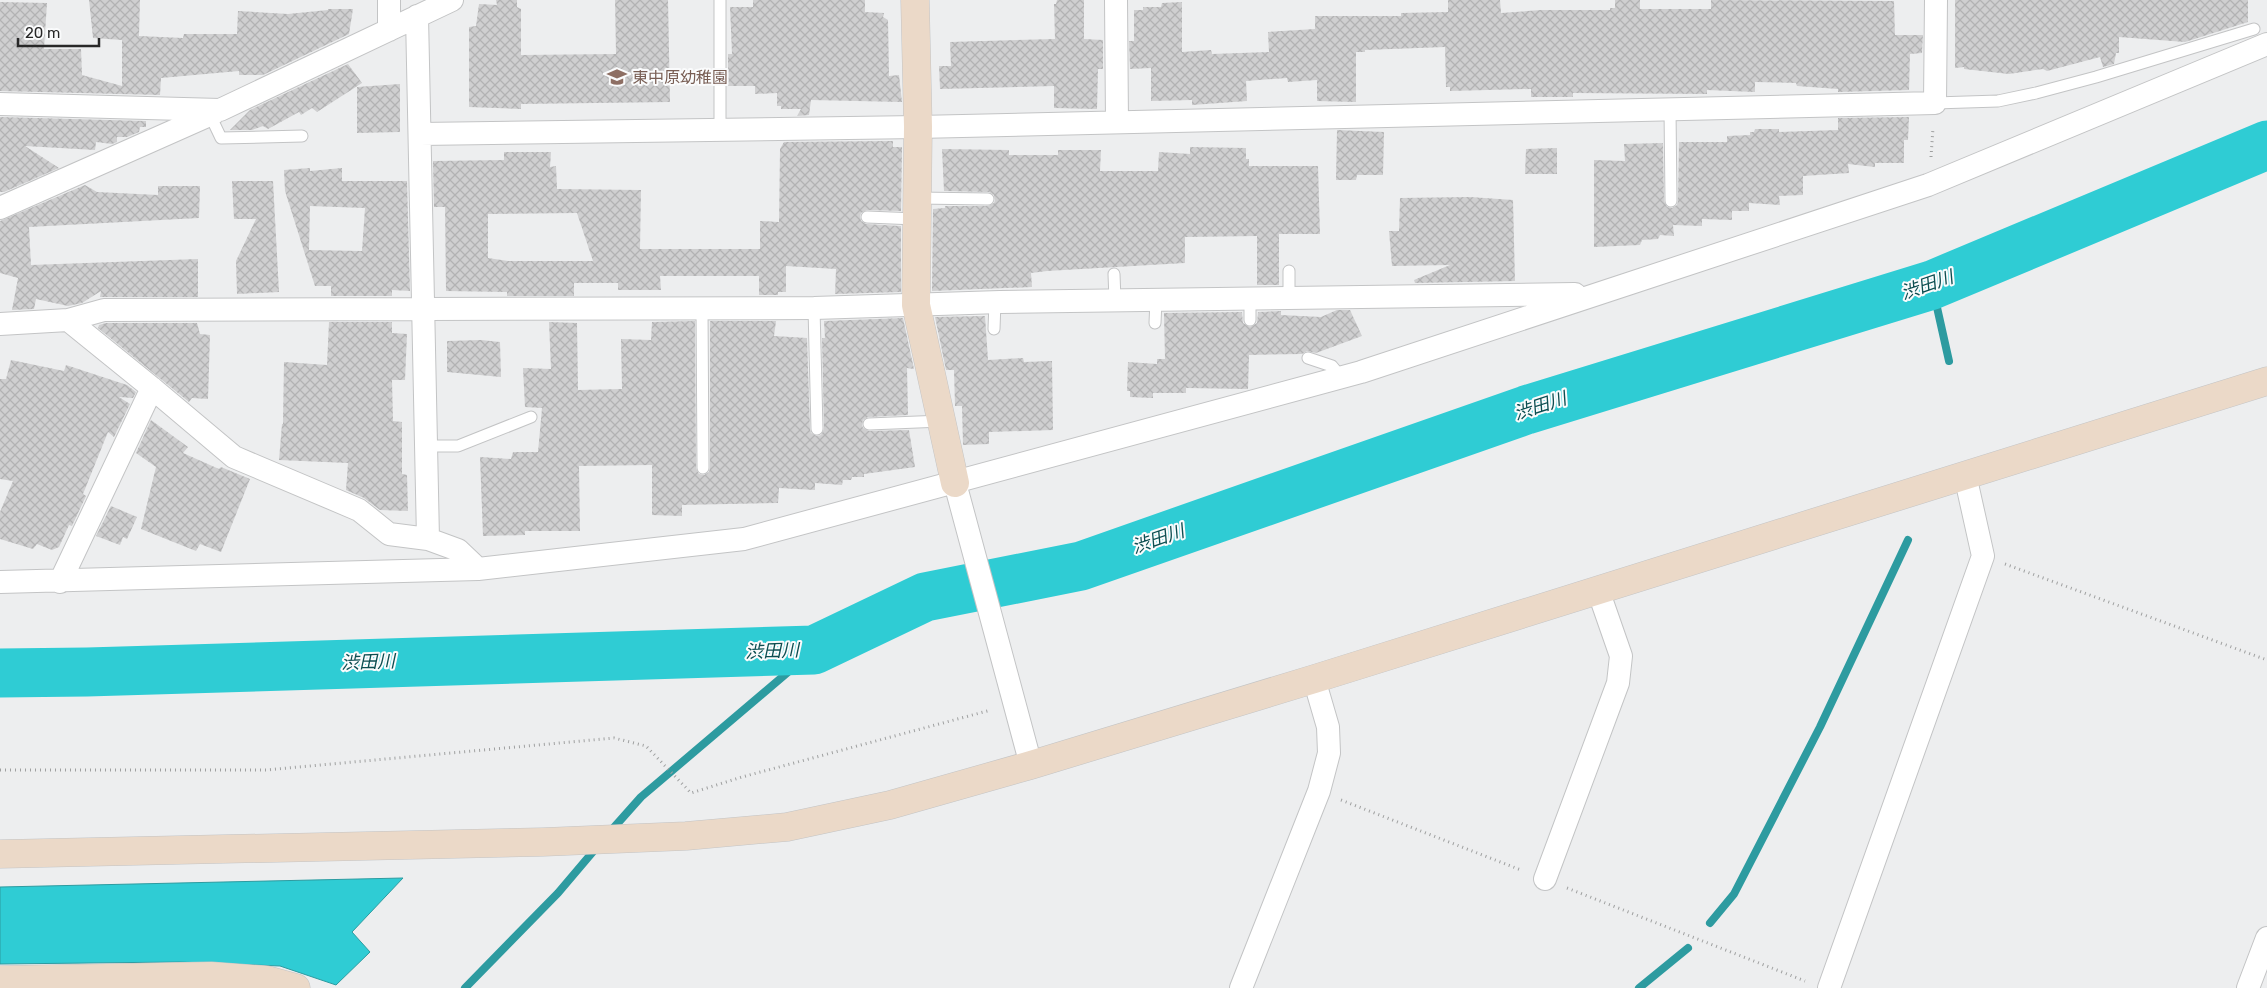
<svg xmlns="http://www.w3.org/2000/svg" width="2267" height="988" font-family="Rubik,'Noto Sans JP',sans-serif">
<defs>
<pattern id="building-cross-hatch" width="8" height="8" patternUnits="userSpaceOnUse" patternTransform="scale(1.25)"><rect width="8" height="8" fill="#cfcfd0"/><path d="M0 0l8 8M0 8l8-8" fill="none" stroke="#b2b2b3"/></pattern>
</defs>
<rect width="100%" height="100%" fill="#edeeef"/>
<path fill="#2fccd4" stroke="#2d9ba0" d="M403,878l-51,54 18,20 -34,33 -56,-19 -101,-4 -179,2v-77z"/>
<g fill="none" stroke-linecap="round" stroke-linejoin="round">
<path stroke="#2d9ba0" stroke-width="8" d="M1932,285l17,76
M609,833l32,-36 173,-147
M1710,923l24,-29 86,-167 88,-187
M465,988l93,-95 39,-46
M1639,988l49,-40"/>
<path stroke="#2fccd4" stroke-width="49" d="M0,673l87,-1 727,-22 111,-53 156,-31 445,-156 406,-125 335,-140"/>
</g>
<path fill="url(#building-cross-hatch)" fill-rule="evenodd" d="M89,0h51l-1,36 44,2 1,-4h53l1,-23 50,3 40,-4v-1h25l-4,25 -86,41h-24v-4l-78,7 -1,17 -160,-4v-89l47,1 -3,46h37l1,26 40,11v-46l-29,-2z
M496,0h21v7l4,2v46l95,-1 -1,-54h53l2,102 -149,2v5l-52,-2v-80l7,-1 3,-22 18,1z
M753,0h112v12l19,1 -1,4 5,3 1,56 10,-1 3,27 -91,-2 -2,15 -12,1 4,-7h-20v-3h-4v-13l-22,1v-8h-27v-32h4l-2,-47h23z
M1057,0h27v39l19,1v29h-5l-1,40 -43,-1v-22l-114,3 -1,-23h12l-1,-24 105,-3 -1,-35h2z
M1448,0h52l1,13 40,-3h69v-2h5v-8h25v9h71v-9l183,1 1,34h28l-1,18 -12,1 -1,36 -71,2v-3l-41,-3 -1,-3 -41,-1v10l-48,-2v4l-134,-1v4h-42v-8l-81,2v-4h-4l-1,-40 -80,3v2h-9v50l-39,-1v-21l-29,2 -1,-4 -41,3 1,20 -55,4v-5l-41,1v-33l-21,1 -1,-28h5v-31h9v-3h18l1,-4 20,-1v50l29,-2 1,4 57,-2 -1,-20 47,-3v-13h86v-3l47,-1z
M1955,0h293v22l-63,20 -66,-5v16h-3l-2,11 -11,3 -3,-10 -53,14 -4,-2 -34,5 -45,-5v-2l-9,1z
M348,64l14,19 -45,29 -5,-4 -11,7 -2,-3 -31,17 -5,-3 -11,4h-22l20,-20z
M400,84v48l-43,1v-46z
M0,117l146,4v6h-6l-1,5 -12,5h-10v5l-5,2 -16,-2 -1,8 -70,-4 34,22 -55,24h-4z
M1909,117l-1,23h-4v23h-29v4l-27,-3 1,9 -46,3v19l-24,1 1,9 -31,-2v8h-17v9l-30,-1v7l-29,-1 1,11 -14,-1 -2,4 -16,1 -2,5 -46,2v-87l31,1 -1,-17 39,-1 1,58 3,6 5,1 5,-3 1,-4 1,-59h48v-6l23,-1v-3h4l1,-3h24v3l59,-2v-12z
M1337,130l47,2 -1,43h-26l-1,5h-20z
M893,141v6h9l-1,64 -34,-1 -6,3 -1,4 1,4 5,3 35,2v66l-66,2 1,-25 -50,-3v26h-8v3h-19v-19h-99l1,14h-43v-7h-44v13h-67v-4l-61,-1 -1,-84h-11l-1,-46 71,-1v-8h47l-1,15 6,-1 1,23 84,1 -1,59h120v-28l19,1 1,-73 4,-7zM577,213l16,48h-85l-20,-3v-44z
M1190,147l56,1v11h3v7h69l2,68h-41v51h-22v-49l-72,1v26l-138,8 -16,2 1,14 -100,4 1,-82 12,-1v-2h43l6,-3 1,-3 -1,-5 -5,-3 -45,-1 -2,-42 67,1v5h49v-5h43l-1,21h58l1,-19 31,2z
M1557,148v26h-32l1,-25z
M310,168v3l32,-3v13h65l3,110 -18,-1v6h-61v-10h-16l-30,-95 -1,-21zM310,206l55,2 -3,43 -53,-1z
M232,181h41l6,111 -42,2 -1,-33 20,-42h-22z
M85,185l12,7 61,3v-9h42l-1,32 -170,9 2,38 167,-6v38h-98l1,-6 -19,12 -14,3 -32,-7 -2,10 -22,1 6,-32 -18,-5v-52z
M1470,197l43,3 2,81 -100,2 -1,-3 36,-15 -58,1 -3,-35h10l1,-33z
M1337,310h13l12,26 -46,17 -9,-2 -5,3 -53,1 -1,34 -62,-1v5h-33v5l-23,-1v-6h-3l1,-29 29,2v-5h8l-1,-46 78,-1 1,11 7,4 7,-4 1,-11 23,-1v4l40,2z
M985,316l3,44 35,-2 1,4 28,-1 1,69 -64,2v12l-26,1 -1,-39h-7l-1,-36h-8l-11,-53z
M903,318l11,51 -7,-1 1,47 -40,2 -5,3 -1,5 1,3 6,3 40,-1 6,37 -51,7v3h-12l-1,3h-8l-1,5 -27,-2v7l-36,-2 -1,15 -96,2v11l-30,-1v-50l-73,1 1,65h-55v4l-42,1 -3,-79 31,2 2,-7h25l4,-44 -17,-1 -2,-39 28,1 -2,-47 28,1 1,67 44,-1 -1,-50 30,1 1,-18 43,-1 1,147 3,6 5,1 5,-3 1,-4v-147h66l-2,15 33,2 3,91 1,4 6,3 4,-1 3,-6 -2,-91h3l-1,-17z
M329,322h63v11l15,1 -2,46h-13l1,41 9,1v52l5,1 1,36 -28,-1 -16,-12 -18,-8 2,-27 -69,-3 3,-36h1l1,-62 43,3z
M106,323h91l3,11 10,1 -2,64 -16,-1 -3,4 -91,-74 1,-3z
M481,340l19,2 1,35 -54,-5v-31z
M11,360l53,11 2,-6 61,20 9,7 -3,6 -14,-1 11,7 -16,33 -6,-5 -25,62 3,2 -14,30 -3,-1 -10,22 -7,3 -15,-6 -4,5 -33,-10v-27l13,-31 -13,-2v-100h6z
M151,420l37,27 -5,6 36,16 2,-2 29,12 -29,73 -21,-8 -4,7 -55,-22 15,-62 -20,-14z
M111,506l26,11 -10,22 -4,-2 -3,8 -24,-9z"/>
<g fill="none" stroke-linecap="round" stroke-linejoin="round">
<defs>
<path id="lane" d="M720,0v130
M1935,103l63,-2 38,-8 60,-16 158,-48
M1670,109l1,92
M210,115l11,23 81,-2
M917,198l71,1
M867,217l49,2
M1289,271v27
M1114,274l1,26
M1250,298v22
M702,308l1,160
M814,308l3,121
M1155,323l1,-23
M994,329l1,-27
M1308,358l24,8 9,11
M869,424l73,-3
M426,446h32l73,-29"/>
<path id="street" d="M1116,0l1,122
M417,16l11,523
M389,30v-30
M0,104l220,6 232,-110
M420,134l498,-7 1017,-24 1,-103
M0,208l214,-95
M68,320l84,68 82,69 125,53 30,24 39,5 30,11 20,19
M0,324l68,-4 36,-10 710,-2 186,-6 575,-8
M955,483l76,282
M0,582l478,-13 266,-30 617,-167 567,-187 339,-141
M60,582l92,-194
M1545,879l73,-196 3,-27 -23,-66
M1241,988l78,-197 10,-38 -1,-26 -14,-48
M1829,988l154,-432 -18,-81
M2248,988l19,-50"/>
<path id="secondary" d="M915,0l3,127 -2,178 39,178
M0,854l543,-12 143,-6 101,-9 103,-22 141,-40 283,-86 953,-298
M0,980l211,-4 56,4 29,8"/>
</defs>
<use href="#lane" stroke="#c3c4c5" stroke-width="13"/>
<use href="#street" stroke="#c3c4c5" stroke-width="24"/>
<use href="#secondary" stroke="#c3c4c5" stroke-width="29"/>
<path stroke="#9fa0a0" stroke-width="3" stroke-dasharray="1 4" stroke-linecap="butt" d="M1931,157l2,-29
M2005,564l262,96
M0,770h266l348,-32 32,8 45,47 51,-16 249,-67
M1341,800l180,70
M1567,888l238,93"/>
<use href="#lane" stroke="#fff" stroke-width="11"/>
<use href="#street" stroke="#fff" stroke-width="22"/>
<use href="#secondary" stroke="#ebd9c8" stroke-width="28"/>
</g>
<defs>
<symbol id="school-bare" viewBox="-9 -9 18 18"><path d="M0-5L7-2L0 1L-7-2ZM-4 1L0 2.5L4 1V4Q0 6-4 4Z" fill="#8d6e63" stroke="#fafbfc" stroke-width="2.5" paint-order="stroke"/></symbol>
</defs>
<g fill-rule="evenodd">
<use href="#school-bare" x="603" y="63" width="28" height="28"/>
</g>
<g text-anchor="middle" stroke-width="4" stroke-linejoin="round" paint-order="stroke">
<g font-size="16" fill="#785e54" stroke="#fafbfc" text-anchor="start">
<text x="632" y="83">東中原幼稚園</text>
</g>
<g font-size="18" font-style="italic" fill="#0c4e51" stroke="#fafbfc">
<text transform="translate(1927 285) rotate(-19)" y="6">渋田川</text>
<text transform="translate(1540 406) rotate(-18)" y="6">渋田川</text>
<text transform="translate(1158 539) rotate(-19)" y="6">渋田川</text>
<text transform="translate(772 651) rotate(-2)" y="6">渋田川</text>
<text transform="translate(368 662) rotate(-2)" y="6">渋田川</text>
</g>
</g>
<path d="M18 38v8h81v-8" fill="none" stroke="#282828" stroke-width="2.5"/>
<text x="25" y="38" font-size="15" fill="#282828" stroke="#fafbfc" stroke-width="4" paint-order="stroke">20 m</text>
</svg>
